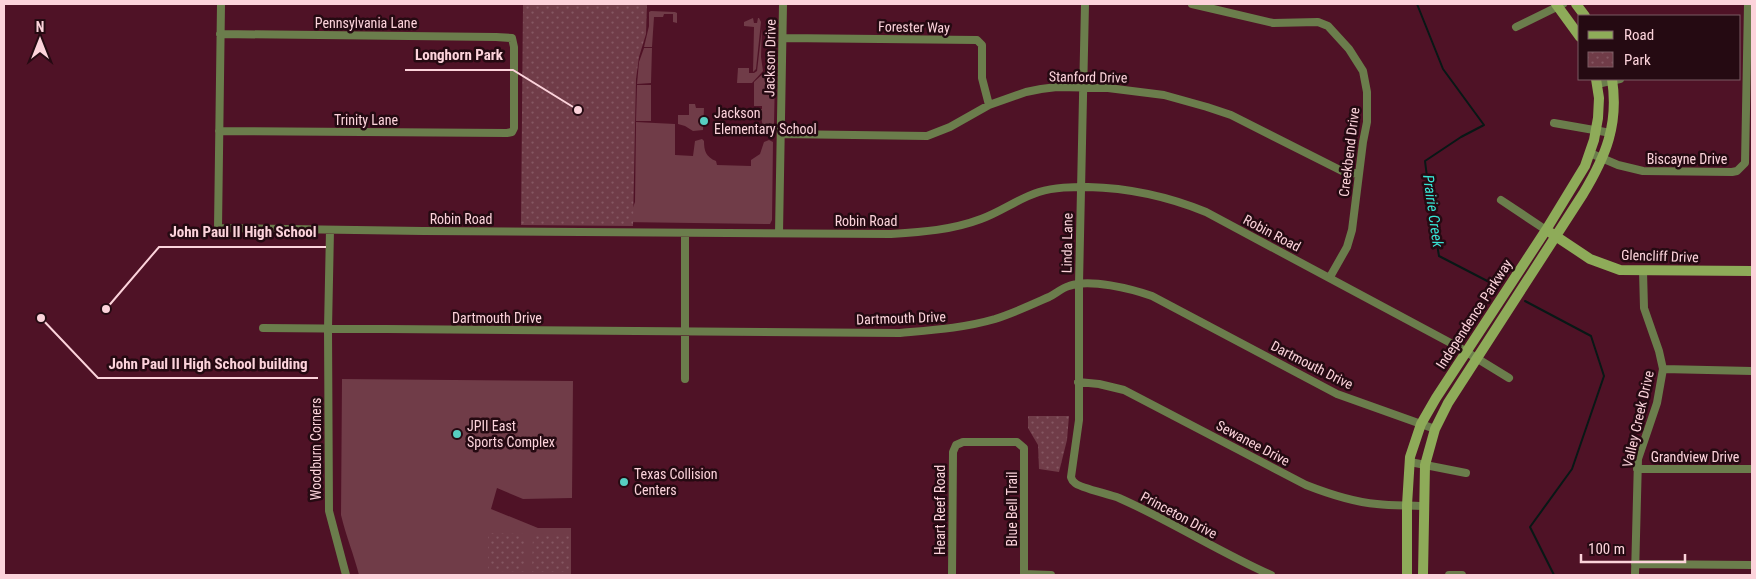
<svg xmlns="http://www.w3.org/2000/svg" width="1756" height="579" font-family="'Roboto Condensed',sans-serif">
<defs>
<pattern id="park-dots" width="8" height="8" patternUnits="userSpaceOnUse" patternTransform="scale(1.25)"><rect width="8" height="8" fill="#703c48"/><path d="M2 2h.1M6 6h.1" fill="none" stroke="#855762" stroke-width="1.8" stroke-linecap="round"/></pattern>
</defs>
<rect width="100%" height="100%" fill="#4f1226"/>
<path fill="#703c48" d="M651,11l24,1 2,1v10l-4,-1v-8h-9l-1,3h-9l-2,30h-8l5,-21v-14z
M753,18l1,5h3l1,-5h1l2,4 -5,47 -3,3 1,-45 -10,-1v-4z
M762,28l-1,29 2,14 -11,12h-15l1,-15h11v5h5l3,-2z
M644,48h8l-1,35 -14,1 2,-22z
M767,70l8,4 -1,50 -1,5 -5,1 -5,-3 -2,-10 -7,-8h8v-3h-8v-24z
M637,85h14v36h-15z
M689,104h6l1,4h8l-1,22 -10,1 -8,-5 -7,-2v-9h11z
M636,122l39,2v31l18,1 2,-15 7,-2 2,2c0,10 2,16 12,20l1,4 34,1v-6l9,-6 4,-12 5,-2 4,2 -1,78 -2,4 -148,-2 9,-9 4,-11z
M342,379l231,2 -1,117 -49,1 -26,-11 -6,21 47,19h33v47h-212c-5,-20 -13,-39 -18,-60z"/>
<path fill="url(#park-dots)" d="M523,4h124l-1,30 -7,23 -3,22 -3,147 -112,-1z
M1028,416h41l-2,24 -8,32 -20,-3 -1,-24 -10,-17z
M488,533l38,1v38l-38,-1z
M533,534h37v38h-38z"/>
<g fill="none" stroke-linecap="round" stroke-linejoin="round">
<path stroke="#081816" stroke-width="2" d="M1417,4l26,65 41,56 -23,12 -36,24 6,48 8,47 56,29
M1525,301l66,35 13,40 -32,93 -42,58 24,48"/>
<path stroke="#6b7d4c" stroke-width="8" d="M221,4l-3,224 205,3 468,3c31,-2 61,-4 90,-15 20,-7 38,-21 58,-27 16,-5 33,-5 49,-5 43,1 79,9 118,25l254,136 49,30
M1085,4l-6,279v137l-8,57c1,3 1,4 4,6 5,5 34,11 44,15 52,23 100,54 152,77
M1192,4l81,19 45,-1 10,4 21,23 14,22 4,21v30l-4,20 -11,88 -5,17 -17,30
M1516,27l47,-23
M783,38l194,2 5,5v33l7,27
M1597,84l23,-5
M1554,123l57,10
M219,131l288,2 5,-1 2,-4v-81l-2,-9 -16,-1 -276,-3
M781,134l146,2 23,-9 39,-22 37,-13 15,-3 16,-2 51,1 56,7 43,12 24,8 111,56 16,3
M1590,153l28,12 25,6 89,1 5,-1 8,-8 3,-159
M1501,200l45,30
M330,230l-2,99 1,182 17,64
M779,233l4,-229
M263,328l637,5c33,-3 64,-5 95,-14 19,-6 36,-14 54,-22 6,-3 13,-9 20,-11 20,-8 63,3 83,10l185,98 98,35
M1663,369l89,2
M685,379v-146
M1078,382l21,2 25,6 182,95c23,9 46,17 71,19 15,2 31,1 46,2
M1410,462l56,11
M1637,469h115
M1635,564l117,1
M1024,574l27,1
M952,575l1,-123 3,-7 7,-3h54l7,6v127
M1449,575h13
M1635,575l3,-116 19,-56 6,-34 -4,-18 -15,-43 -1,-37"/>
<path stroke="#8eab59" stroke-width="10" d="M1556,4l24,33
M1576,4l9,12
M1551,233l39,26 30,11 132,1
M1407,575v-70l3,-48 11,-33 15,-26 110,-168 39,-64 9,-26 4,-22 1,-20 -3,-19
M1423,575l2,-110 10,-36 13,-26 135,-209c23,-38 36,-70 29,-115"/>
</g>
<g fill="#57cec1" stroke="#250a12" stroke-width="2">
<circle cx="704" cy="121" r="5"/>
<circle cx="457" cy="434" r="5"/>
<circle cx="624" cy="482" r="5"/>
</g>
<g text-anchor="middle" stroke-width="5" stroke-linejoin="round" paint-order="stroke">
<g font-size="14" fill="#fcd3db" stroke="#250a12">
<text x="366" y="28">Pennsylvania Lane</text>
<text transform="translate(914 27) rotate(1)" y="5">Forester Way</text>
<text transform="translate(770 58) rotate(-89)" y="5">Jackson Drive</text>
<text transform="translate(1088 77) rotate(1)" y="5">Stanford Drive</text>
<text x="366" y="125">Trinity Lane</text>
<text transform="translate(1349 152) rotate(-83)" y="5">Creekbend Drive</text>
<text x="1687" y="164">Biscayne Drive</text>
<text x="461" y="224">Robin Road</text>
<text x="866" y="226">Robin Road</text>
<text transform="translate(1272 233) rotate(28)" y="5">Robin Road</text>
<text transform="translate(1067 243) rotate(-89)" y="5">Linda Lane</text>
<text transform="translate(1660 256) rotate(2)" y="5">Glencliff Drive</text>
<text transform="translate(1474 314) rotate(-57)" y="5">Independence Parkway</text>
<text x="497" y="323">Dartmouth Drive</text>
<text transform="translate(901 318) rotate(-2)" y="5">Dartmouth Drive</text>
<text transform="translate(1312 365) rotate(27)" y="5">Dartmouth Drive</text>
<text transform="translate(1638 419) rotate(-77)" y="5">Valley Creek Drive</text>
<text transform="translate(1253 443) rotate(28)" y="5">Sewanee Drive</text>
<text transform="translate(316 449) rotate(-90)" y="5">Woodburn Corners</text>
<text x="1695" y="462">Grandview Drive</text>
<text transform="translate(1012 509) rotate(-90)" y="5">Blue Bell Trail</text>
<text transform="translate(940 510) rotate(-90)" y="5">Heart Reef Road</text>
<text transform="translate(1179 515) rotate(28)" y="5">Princeton Drive</text>
</g>
<g font-size="14" fill="#fcd3db" stroke="#250a12" text-anchor="start">
<text x="714" y="118">Jackson<tspan x="714" dy="16">Elementary School</tspan></text>
<text x="467" y="431">JPII East<tspan x="467" dy="16">Sports Complex</tspan></text>
<text x="634" y="479">Texas Collision<tspan x="634" dy="16">Centers</tspan></text>
</g>
<g font-size="15" font-style="italic" fill="#37e6d6" stroke="#250a12">
<text transform="translate(1433 211) rotate(82)" y="5">Prairie Creek</text>
</g>
</g>
<path fill="none" stroke="#fcd3db" stroke-width="2" d="M578 110L513 70H405M106 309L159 247H326M41 318L98 378H318"/>
<g fill="#fcd3db" stroke="#250a12" stroke-width="2">
<circle cx="578" cy="110" r="5"/>
<circle cx="106" cy="309" r="5"/>
<circle cx="41" cy="318" r="5"/>
</g>
<g font-size="15" text-anchor="middle" font-weight="bold" fill="#fcd3db" stroke="#250a12" stroke-width="5" stroke-linejoin="round" paint-order="stroke">
<text x="459" y="60">Longhorn Park</text>
<text x="243" y="237">John Paul II High School</text>
<text x="208" y="369">John Paul II High School building</text>
</g>
<rect width="1756" height="579" fill="none" stroke="#fcd3db" stroke-width="10"/>
<rect x="1578" y="15" width="162" height="65" fill="#250a12" stroke="#7b5a62"/>
<rect x="1588" y="31" width="25" height="8" fill="#8eab59" stroke="#7b5a62"/>
<text x="1624" y="40" font-size="15" fill="#fcd3db">Road</text>
<rect x="1588" y="52" width="25" height="15" fill="url(#park-dots)" stroke="#7b5a62"/>
<text x="1624" y="65" font-size="15" fill="#fcd3db">Park</text>
<g transform="translate(40 40)" stroke="#250a12" stroke-width="4" paint-order="stroke">
<path d="M0-4L9 19L0 12L-9 19Z" fill="#fcd3db"/>
<text y="-8" font-size="14" font-weight="bold" text-anchor="middle" fill="#fcd3db">N</text>
</g>
<path d="M1581 554v8h104v-8" fill="none" stroke="#fcd3db" stroke-width="2.5"/>
<text x="1588" y="554" font-size="15" fill="#fcd3db" stroke="#250a12" stroke-width="4" paint-order="stroke">100 m</text>
</svg>
